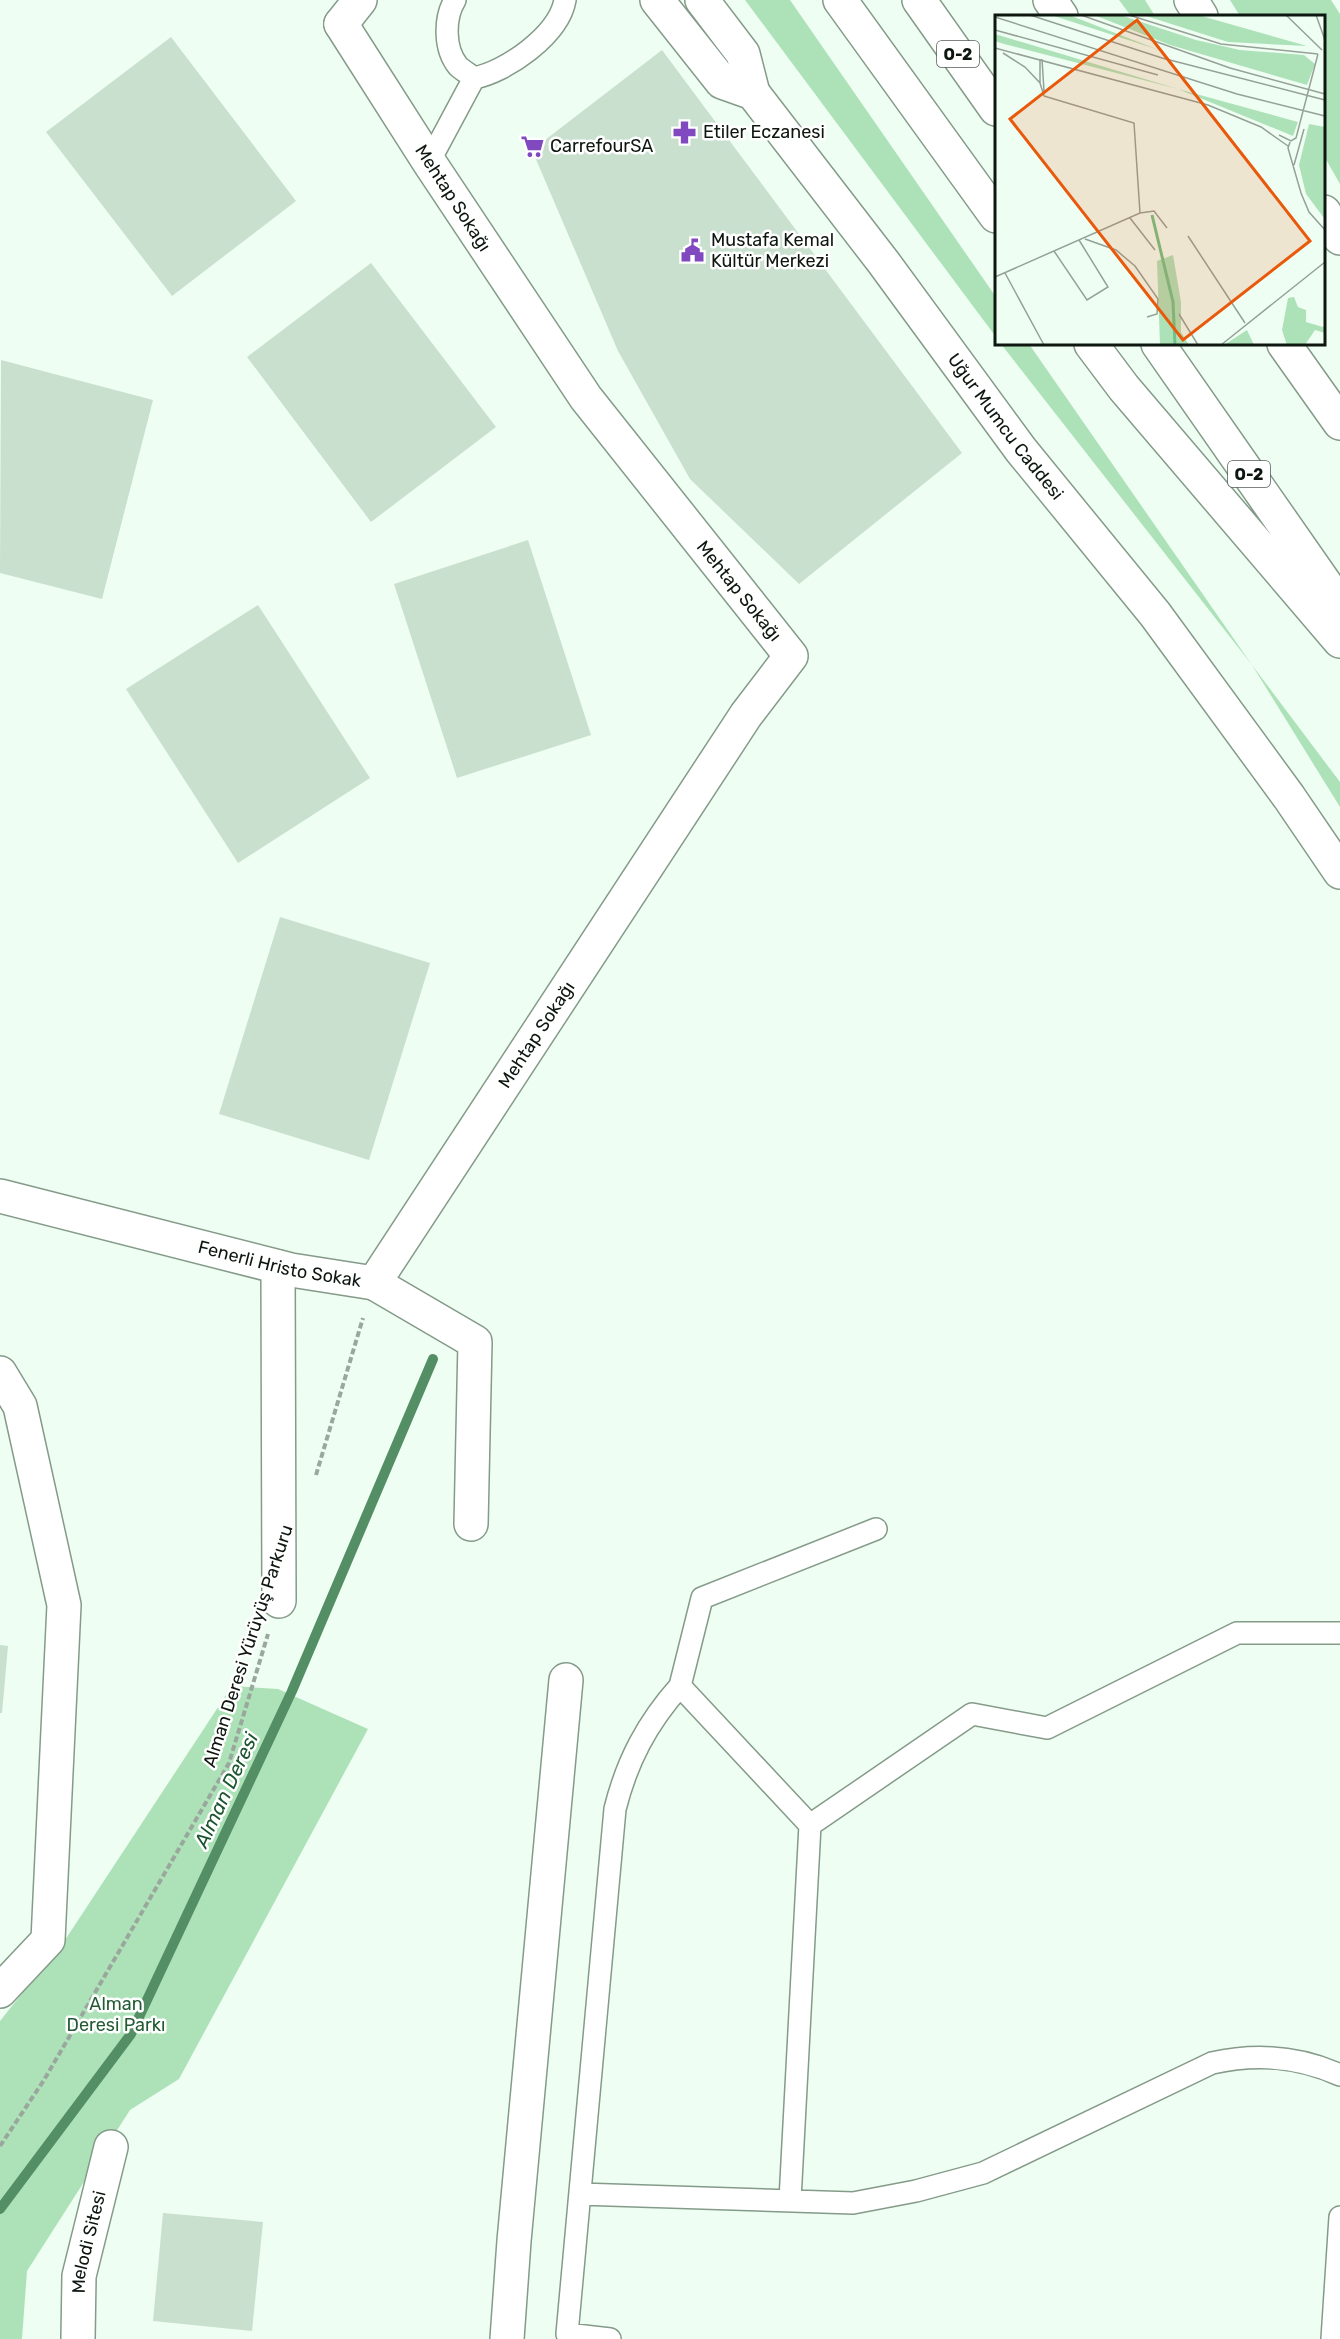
<svg xmlns="http://www.w3.org/2000/svg" width="1340" height="2339" font-family="Rubik,sans-serif">
<rect width="100%" height="100%" fill="#effef2"/>
<path fill="#ade2b9" d="M745,0h45l206,297v40z
M1119,0h26l10,16h-24z
M1230,0h101l9,14v170l-16,-28v-140h-84z
M1001,344h28l223,321 88,117v25l-88,-142z
M232,1686l46,3 90,40 -189,350 -49,31 -103,161 -5,68h-22v-318l67,-84z"/>
<g fill="none" stroke-linecap="round" stroke-linejoin="round">
<path stroke="#548e64" stroke-width="10" d="M0,2209l131,-175 161,-343 141,-332"/>
</g>
<path fill="#c9e0ce" d="M171,37l125,164 -124,95 -126,-164z
M662,50l300,403 -163,131 -109,-105 -72,-128 -86,-201z
M371,263l125,164 -125,95 -124,-165z
M1,360l152,40 -51,199 -102,-26z
M528,540l63,195 -134,43 -63,-194z
M258,605l112,173 -132,85 -112,-174z
M280,917l150,46 -61,197 -150,-46z
M0,1645l8,1 -6,67h-2z
M163,2213l100,9 -11,109 -99,-10z"/>
<g fill="none" stroke-linecap="round" stroke-linejoin="round">
<defs>
<path id="service" d="M455,0c-11,18 -11,49 3,66 4,4 11,8 16,12 32,-6 85,-43 91,-78
M429,162l45,-84
M810,1825l-130,-139 22,-88 174,-69
M580,2194l273,9 63,-12 67,-18 229,-110c45,-10 86,-7 128,12
M790,2200l20,-375 162,-111 75,14 190,-95h103
M610,2339l-43,-5 48,-525c12,-48 32,-86 65,-123
M1332,2339l8,-122"/>
<g id="minor">
<path d="M278,1267l1,334"/>
<path d="M374,1283l101,59 -4,182"/>
<path d="M0,1373l20,33 44,199 -16,335 -48,51"/>
<path id="s1" d="M78,2339l1,-63 32,-129"/>
<path d="M507,2339l7,-98 52,-561"/>
</g>
<g id="tertiary">
<path id="s2" d="M0,1196l291,74 83,13 372,-568 45,-59 -205,-258 -157,-236 -88,-138"/>
</g>
<g id="secondary">
<path id="s3" d="M657,0l65,82 31,11 131,170 137,187 134,164 134,183 51,75"/>
<path d="M702,0l41,54 10,39"/>
<path d="M341,24l19,-24"/>
</g>
<path id="motorway" d="M840,0l156,216
M919,0l77,109
M1050,0l11,16
M1191,0l10,16
M1324,212l16,26
M1091,344l33,44 216,253
M1158,344l182,261
M1284,344l56,79"/>
</defs>
<use href="#service" stroke="#849b89" stroke-width="24"/>
<use href="#minor" stroke="#849b89" stroke-width="36"/>
<use href="#tertiary" stroke="#849b89" stroke-width="36"/>
<use href="#secondary" stroke="#849b89" stroke-width="36"/>
<use href="#motorway" stroke="#849b89" stroke-width="36"/>
<path stroke="#9aa79d" stroke-width="4" stroke-dasharray="6 3" stroke-linecap="butt" d="M316,1475l47,-157
M0,2146l44,-66 185,-317 39,-129"/>
<use href="#service" stroke="#fff" stroke-width="21"/>
<use href="#minor" stroke="#fff" stroke-width="33"/>
<use href="#tertiary" stroke="#fff" stroke-width="33"/>
<use href="#secondary" stroke="#fff" stroke-width="33"/>
<use href="#motorway" stroke="#fff" stroke-width="33"/>
</g>
<defs>
<symbol id="pharmacy-bare" viewBox="-9 -9 18 18"><path d="M-2-6h4v4h4v4h-4v4h-4v-4h-4v-4h4Z" fill="#8049c0" stroke="#fff" stroke-width="2.5" paint-order="stroke"/></symbol>
<symbol id="supermarket-bare" viewBox="-9 -9 18 18"><path d="M-6-5.5h2.5l.6 2H6L4.5 2H-2.5L-4.4-4H-6ZM-1.5 3.2a1.3 1.3 0 1 0 .1 0ZM3 3.2a1.3 1.3 0 1 0 .1 0Z" fill="#8049c0" stroke="#fff" stroke-width="2.5" paint-order="stroke"/></symbol>
<symbol id="civic-bare" viewBox="-9 -9 18 18"><path d="M-.6-6.5H3V-4.5H.6V-3L4-1V1h2V6H-6V1h2V-1L-.6-3ZM-1.2 2.5V6h2.4V2.5Z" fill="#8049c0" stroke="#fff" stroke-width="2.5" paint-order="stroke"/></symbol>
</defs>
<g fill-rule="evenodd">
<use href="#pharmacy-bare" x="668" y="116" width="33" height="33"/>
<use href="#supermarket-bare" x="516" y="130" width="33" height="33"/>
<use href="#civic-bare" x="676" y="234" width="33" height="33"/>
</g>
<g text-anchor="middle" stroke-width="5" stroke-linejoin="round" paint-order="stroke">
<g fill="#fff" stroke="#565c57" stroke-width="1.5">
<rect x="937" y="41" width="42" height="26" rx="4.5"/>
<rect x="1228" y="461" width="42" height="26" rx="4.5"/>
</g>
<g font-size="16" font-weight="bold" fill="#0d160f">
<text x="958" y="60">O-2</text>
<text x="1249" y="480">O-2</text>
</g>
<g font-size="18" fill="#0d160f" stroke="#fff" text-anchor="start">
<text x="703" y="138">Etiler Eczanesi</text>
<text x="550" y="152">CarrefourSA</text>
<text x="711" y="246">Mustafa Kemal<tspan x="711" dy="21">Kültür Merkezi</tspan></text>
</g>
<g font-size="18" fill="#0d160f" stroke="#fff">
<text transform="translate(453 198) rotate(57)" y="6">Mehtap Sokağı</text>
<text dy="6" stroke="none"><textPath href="#s3" startOffset="556">Uğur Mumcu Caddesi</textPath></text>
<text transform="translate(739 591) rotate(51)" y="6">Mehtap Sokağı</text>
<text dy="6" stroke="none"><textPath href="#s2" startOffset="681">Mehtap Sokağı</textPath></text>
<text dy="6" stroke="none"><textPath href="#s2" startOffset="288">Fenerli Hristo Sokak</textPath></text>
<text transform="translate(248 1646) rotate(-72)" y="6">Alman Deresi Yürüyüş Parkuru</text>
<text dy="6" stroke="none"><textPath href="#s1" startOffset="98">Melodi Sitesi</textPath></text>
</g>
<g font-size="18" fill="#225a34" stroke="#fff">
<text x="116" y="2010">Alman<tspan x="116" dy="21">Deresi Parkı</tspan></text>
</g>
<g font-size="20" font-style="italic" fill="#1b542e" stroke="#fff">
<text transform="translate(226 1790) rotate(-65)" y="7">Alman Deresi</text>
</g>
</g>
<g transform="translate(995 15)">
<rect width="330" height="330" fill="#effef2"/>
<path d="M56,0h18l90,35zM99,0h26l76,25 44,10 64,5 11,9 -8,21 -137,-40zM148,0h55l109,31 -79,-4zM0,19l183,55 120,33 -5,14 -115,-47 -174,-45 -9,-3zM314,109l16,3 -1,91 -18,-24 -7,-29zM178,240l8,47v30l8,13h-29l-3,-84zM299,282l4,10 8,3v12l17,5 2,-3v9l-10,-3 -10,15h-18l-5,-15 6,-32zM252,315l7,15h-30z" fill="#ade2b9"/>
<path fill="none" stroke="#73c188" stroke-width="3" d="M157,200l21,87 2,43"/>
<path fill="none" stroke="#95a197" stroke-width="1.5" d="M35,0l132,43 163,42M86,0l149,53 95,26M134,0l92,29 97,10M291,0l36,35M321,0l9,25M0,2l242,77 88,22M0,15l163,45M0,33l213,57 53,22 27,19M8,38l22,14 15,16 4,13M47,44l2,32M45,68v-24M49,81l90,27 6,90M284,120l12,6 5,-3 22,-84M295,127l-2,6 13,45 8,19 16,18M299,150l10,-36M135,203l25,32M193,221l57,87M90,224l31,11 19,16 23,33 -1,15 -10,3M59,236l33,49 21,-13 -29,-47M10,258l39,72M0,262l145,-64 14,-2 13,17M184,299l19,31M226,330l104,-83"/>
<path fill="#e8590c" fill-opacity="0.15" stroke="#e8590c" stroke-width="3" d="M142,5l173,221 -127,99 -173,-221z"/>
<rect width="330" height="330" fill="none" stroke="#0d160f" stroke-width="3"/>
</g>
</svg>
